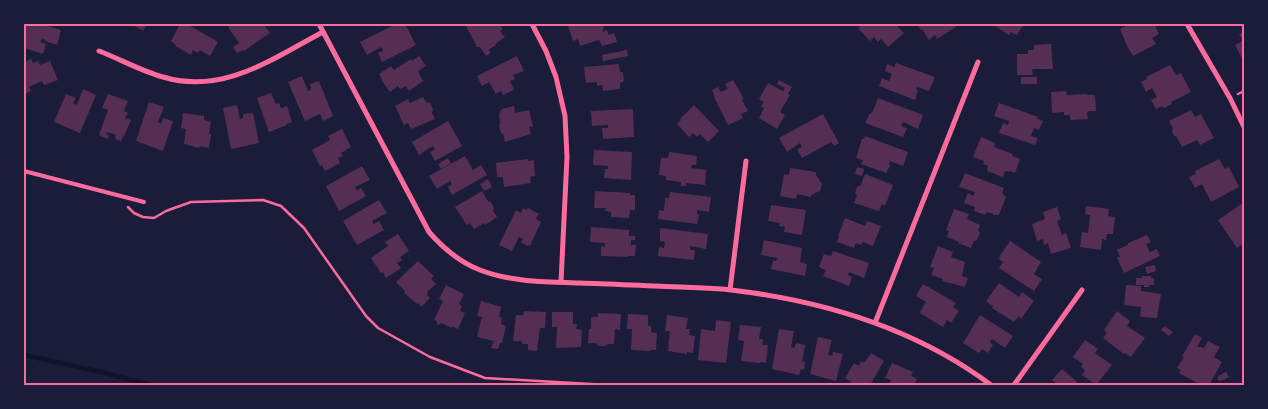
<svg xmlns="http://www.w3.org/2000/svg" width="1268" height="409" font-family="'Asap Condensed',sans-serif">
<rect width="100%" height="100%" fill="#1b1b3a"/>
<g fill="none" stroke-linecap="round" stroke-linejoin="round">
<path stroke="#12122b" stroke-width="4.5" d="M24,355l77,17 49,13"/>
</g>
<path fill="#542f53" d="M24,24h17l20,6 -4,15 -12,-4 1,-1 -4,-1 -2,3 6,2 -3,10 -19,-6z
M131,24h16l-4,7z
M180,24h7l31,18 -8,14 -10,-6 -2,3 -5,-3 -2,5 -16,-9 1,-1 -5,-4z
M233,24h28l1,2 2,-1 6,8 -26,18 -1,-1 -6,3 -4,-6 6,-4 -11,-16z
M396,24h9l11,21 -34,17 -4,-9 5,-2 -2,-4 -14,8 -7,-13z
M465,24h34l4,5 -3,2 5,6 -10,7 1,1 -8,5 3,3 -5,3 -6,-9h-3z
M573,24h29l2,4 -2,4 5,-2 2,5 5,-2 3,9 -15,4 -3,-6 -19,6 -2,-7 -5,2 -5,-15z
M863,24h32l9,9 -16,14 -7,-8 -3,3 -4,-5 -4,4 -12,-13z
M917,24h37l2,3 -19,12 -2,-4 -6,5 -7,-11 -1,1z
M996,24h28l-7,11 -6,-3 -2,3 -14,-9z
M1130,24h24l5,10 -7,4 4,6 -23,12 -5,-8 -8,-19z
M1244,32v30l-9,-17 8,-4 -4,-7z
M1051,44l2,25h-21l1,6h-16v-21h11v-4h6v-5z
M627,50l1,6 -25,5 -1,-6z
M419,56l7,10 -8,5 5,10 -14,10 -3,-5 -6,3 -2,-3 -8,6 -8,-11v-1l-3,-6 12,-8 3,4 17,-11 1,2z
M517,56l7,15 -11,4 2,4 -5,2 4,9 -11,5 -2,-4 -5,3 -7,-12 -7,4 -5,-10z
M31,59l2,4 5,-2 2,4 10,-4 8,19 -14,5 -2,-4 -13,6 2,4 -7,3v-32z
M896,63l39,14 -6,14 -12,-4 -1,2 2,1 -3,10 -36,-14 3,-8 7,3 3,-7 -7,-3 2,-7 7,3z
M619,64l1,8h3l1,9 -4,2v6l-17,2 -1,-6 -5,1v-4l-11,1 -2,-16z
M1170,65l6,10 5,-2 10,19 -20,10 1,2 -8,4 -2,-2 -6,3 -5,-9 6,-3 -5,-9 -6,4 -5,-10 6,-3 -1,-2z
M302,76l6,15 3,-1 -1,-6 9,-3 14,35 -10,5 -3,-7 -15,7 -17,-39z
M1021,77h16v7h-16z
M733,80l11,19 -2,1 6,11 -7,3 2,4 -15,7 -14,-28h1l-3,-7 6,-3 3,5 7,-3 -3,-5z
M779,80l13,7 -4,7 2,1 -10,17 5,3 -8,14 -18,-11 5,-10 -3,-1 3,-5 -5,-3 9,-16 15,8 2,-3 -8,-4z
M83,89l13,6 -16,38 -26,-11 12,-28 10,4 -3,5 4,2z
M1066,91l1,4 20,-1v1h8l1,16h-7l-2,2 1,6 -18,1v-5h-6v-3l-12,1 -1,-21z
M271,93l5,11 3,-1 2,5 6,-2 5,16 -6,2 1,1 -18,7 -12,-34z
M108,94l20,7 -4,10 4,2 -3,5 6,2 -7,16h-1l-2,5 -6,-2 1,-4 -9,-3 -1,2 3,1 -1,4 -9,-4 9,-25 -6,-2z
M423,97l3,5 4,1 3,6 -1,4 3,6 -24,10 -3,-6 -4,2 -9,-19 13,-7 2,4z
M878,98l45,17 -5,14 -15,-7 -2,4 6,2 -4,9 -38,-14 4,-8 4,-4z
M149,102l15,5 -6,15 3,2 2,-6 10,3 -10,30 -27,-10z
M999,103l39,14 -1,2 6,2 -4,9 -5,-2 -3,8 7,2 -3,7 -36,-12 4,-10 5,2 1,-4 -15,-5z
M237,105l3,14 3,-1v-4l10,-1 6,30 -28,6 -8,-41z
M694,105l25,26 -11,11 -8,-8 -3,3 -4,-4 -4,4 -12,-13 4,-4 -1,-1z
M514,106l1,7 14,-3 4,16 -4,1 2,7 -26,8 -2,-8 -2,-1 -2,-7 1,-3 -1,-9 3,-5z
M633,109l1,28 -31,2 -1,-11h6v-3l-16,1 -1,-15z
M1191,110l4,7 6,-3 13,24 -14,7 -3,-5 -15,7 -6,-11h-2l-2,-6 1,-2 -4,-7z
M183,113l21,3v4l7,2 -2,12h2l-2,14 -9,-2 -1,2 -15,-4 2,-15 -5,-1z
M823,114l16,29 -5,3 -3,-4 -29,16 -5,-9 5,-2 -2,-4 -13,9 -8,-14z
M448,121l14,25 -27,15 -5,-9 5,-3 -2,-3 -14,9 -7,-13z
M342,129l9,18 -10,6 2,3 -5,2 2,5 -15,8 -3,-6 -2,1 -8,-16 18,-10 -2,-4z
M865,136l43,16 -5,14 -13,-5 -1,3 1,2 -4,7 -25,-9 2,-4 -7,-2 6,-19h2z
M981,137l14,6 -1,4 19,7 -1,2 8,3 -5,14 -5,-2v1l-5,-1 -2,6 -16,-6 1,-5 -5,-2 1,-3 -11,-4z
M594,150l38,2 -1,28 -27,-2 1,-9h3v-3l-15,-1z
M669,152l28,4 -1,9h-4l-1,3 15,2 -1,15 -19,-2v3h-5v-4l-15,-2v-4l-7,-1 2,-17h7z
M465,156l8,14 8,-5 6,10 -35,20 -4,-8 4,-3 -2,-3 -13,8 -8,-13z
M448,158l3,5 -10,6 -3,-5z
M528,159v2l6,-1 1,16 -5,1 1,6 -27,4 -1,-9 -2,-1h-4l-1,-14z
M1219,159l6,10 4,-2 10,20 -28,15 -9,-18 -7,4 -6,-11 7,-3 -1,-3z
M362,166l8,14 -15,7 2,3 4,-2 5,8 -27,15 -13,-25z
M857,167l7,2 -2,7 -7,-2z
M790,168l26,4v3l6,9 -2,7 -9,4v2l-14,-3 -1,5 -16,-3 4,-22 5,1z
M965,173l39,15 -2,5 4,4 -7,18h-6v-1l-6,-2 -2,3 -11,-4 1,-4 -11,-4 4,-10 5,3 2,-4 -16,-5z
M865,174l28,11 -8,21 -3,-2 -3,7 -25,-8 3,-8 -2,-2 2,-6 4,-2z
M488,179l4,8 -8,4 -4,-7z
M482,191l6,10 3,1 3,6 -1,3 4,6 -12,8 -1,-2 -10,6 -4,-6 -3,2 -12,-18z
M595,191l35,2v2h5v15h-5l-1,8 -18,-1v-5l-6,-1 1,-3h-12z
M670,192l41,5 -2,15 -12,-2v4h2l-2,10 -39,-5 1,-9 5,1 1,-13h4z
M379,200l8,13 -15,8 2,3 5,-3 5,9 -27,15 -14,-24z
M1243,203l1,40 -7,5 -19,-28z
M771,205l35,5 -4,25 -18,-3 1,-5 -6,-1 1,-3 -12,-2z
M1086,206l23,3 -1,7 7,1 -2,17h-6l-1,6 -4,-1 -1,11 -21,-3 2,-15 6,1 2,-18 -5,-1z
M1057,207l4,12 -4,2 5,14 4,-2 5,15 -20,6 -3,-11 -4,2 -1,-6 -6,2 -5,-17 13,-5 -2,-7z
M523,208l4,2 1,-2 11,6 -3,5 5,3 -11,24 -2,-1v1l-6,-3 -1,-1 2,-3 -4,-2 -7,14 -13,-6 17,-35 5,3z
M954,209l15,5 -2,5 13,6 -2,5 2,3 -3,7 -3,1 -3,7 -13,-5 1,-1 -12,-5 2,-6 -3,-1z
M845,218l20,8 2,-5 14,5 -8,20 -10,-4 -2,3 -5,-2 -2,5 -17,-6 2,-6h-1z
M591,227l38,3v6h6v4h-4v5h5l-1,11h-7v1l-27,-1v-8l1,-2 3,1v-4l-15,-1z
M660,228l48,6 -2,15 -16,-3v4h5l-1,10 -36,-4 1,-9 5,1 1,-6 -5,-1z
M398,234l11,17 -9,6 2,3 -5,3 4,5 -15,10 -3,-6 -2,1 -10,-15 17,-12 -3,-4z
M1147,235l4,7 -5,2 4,8 7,-3 3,7 -36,17 -7,-15 3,-1 -3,-7 11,-5v-2z
M764,240l38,8 -2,14 7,2 -2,12 -34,-7 2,-8h3l1,-3 -16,-3z
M1010,241l31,21 -7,12 8,5 -8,12 -35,-23 4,-6 -4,-3 2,-5z
M938,246l15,6 -2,5 14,5 -3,14 6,2 -3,9 -23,-6 1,-2 -12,-4 3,-7 -4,-1z
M833,251l36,12 -5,15 -15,-6 -1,3 4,2 -3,9 -26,-10 3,-6 -7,-3 5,-13 7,2z
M418,261l16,15 -3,3 5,5 -9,8 1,2 -1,1 3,3 -9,9 -3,-4 -1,1 -13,-11 1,-2 -9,-9z
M1155,265l1,6 -9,3 -2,-7z
M1142,276h9v2h3v7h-5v2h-5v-2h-8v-7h6z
M999,283l20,14 3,-5 12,9 -13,18 -2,-3 -5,6 -22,-14 1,-2 -7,-5z
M923,284l33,19 -3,4 6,4 -8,12 -4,-3 -4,7 -23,-14 1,-1h-1l6,-10 -10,-6z
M446,285l18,9 -5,10 3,2 -2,5 5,2 -7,16 -6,-3v2l-11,-5 -2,2 -2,-1v-3l-3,-1 9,-19 -4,-2z
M1126,285l15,1v5l20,3 -4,24 -17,-1 1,-10 -17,-2z
M481,301l20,6 -2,10 3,1 -1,6 5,2 -4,17h-2l-2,6 -7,-1 3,-7 -17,-4 5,-20 -5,-1z
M524,311l22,1 -1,16h-5l-3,23 -9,-1v-6h-5l-2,-3h-8l3,-26h7z
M1117,311l13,10 -3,5 18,12 -14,19 -6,-4 -1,1 -21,-16 4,-5 -3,-3z
M552,312h21v12h4l-1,5 6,1 -1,17 -25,1 1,-21h-5z
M598,313l23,1 -1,16 -5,-1 -1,15h-6l-3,2h-6l-3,-3h-8l1,-14h2v-12h7z
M628,314l20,1v11h3v6l6,1 -1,17h-6v1l-19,-1 1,-21h-5z
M667,315l21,3 -2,11h4l-1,6 6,1 -2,17 -6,-1v2l-19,-3 2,-20h-5z
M980,315l33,21 -8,12 -13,-9 -2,3 3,3 -5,8 -6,-4 -3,4 -16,-10z
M716,320l15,2 -5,41 -28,-3 3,-31 14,2z
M740,325l21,2 -2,12h4l-1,6h6l-2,18 -6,-1v1l-19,-2 3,-20 -6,-1z
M1164,326l9,6 -4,4 -8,-6z
M779,329l15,2 -3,16 3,1 2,-5 9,2 -3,17h3l-1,8 -3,-1 -2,6 -27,-6z
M1195,334l7,4 -5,9h4l3,1 4,-7 12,6 -6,10 8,5 -13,23h-8l-22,-12 2,-3 -4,-2 7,-11 -2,-1z
M818,337l14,3 -4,15 4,1 1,-4 10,2 -7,27 -26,-7z
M1085,340l13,9 -3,4 17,12 -16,20 -14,-10 3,-5 -4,-3 2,-3 -10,-7z
M871,353l13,8 -14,24h-20l1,-3 -6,-4 9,-15 5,3 2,-5 3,2z
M892,363l21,9 -2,4 6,3 -3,6h-25l2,-5 -6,-2z
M1062,369l12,10 5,6h-21l-6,-5z
M1226,372l3,5 -8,4v-1l-2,1 -2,-3 2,-1 -1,-1z"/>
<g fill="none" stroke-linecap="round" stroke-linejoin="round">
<path stroke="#ff6b9d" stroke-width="2.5" d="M1238,94l6,-3
M128,207l6,6 9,4 11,1 12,-7 25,-9 72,-2 18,6 23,22 62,88 12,12 52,29 55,21 123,7"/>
<path stroke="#ff6b9d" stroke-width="4" d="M24,171l120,31"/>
<path stroke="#ff6b9d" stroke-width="5" d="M319,24l110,208c14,16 30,30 51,38 30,12 68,12 100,13 34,1 68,3 102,4 17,1 33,1 49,3 93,11 185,39 260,95
M532,24l14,27 10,26 9,39 2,41 -6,125
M1187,24l43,74 14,29
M99,51c21,8 42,20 64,26 60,18 109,-18 160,-45
M730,290l16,-129
M875,323l103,-261
M1014,385l68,-95"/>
</g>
<rect width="1268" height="409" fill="none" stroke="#1b1b3a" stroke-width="50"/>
<rect x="25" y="25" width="1218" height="359" fill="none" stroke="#ff6b9d" stroke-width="2"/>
</svg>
